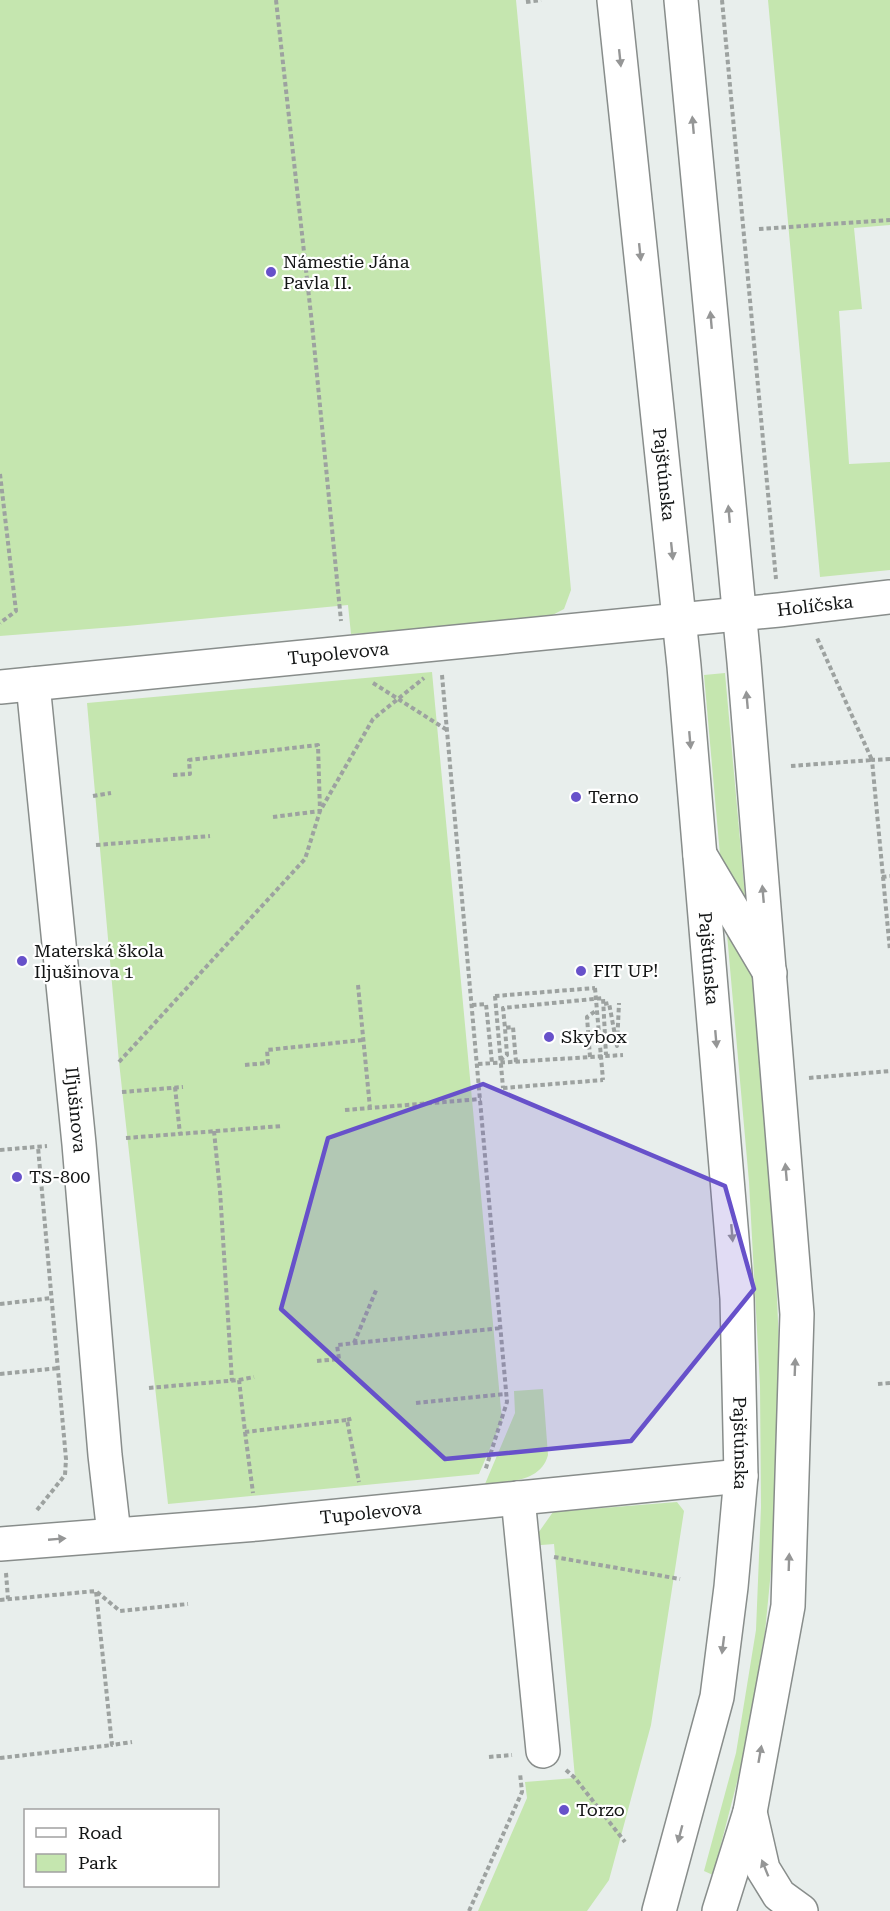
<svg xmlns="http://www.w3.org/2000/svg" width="890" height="1911" font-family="'Roboto Serif',serif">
<rect width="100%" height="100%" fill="#e8eeec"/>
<path fill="#c5e6af" d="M0,0h516l55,590 -7,19 -21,11 -192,14 -3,-29 -221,21 -127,10z
M768,0h122v225l-36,3 8,81 -23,2 10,153 41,-2v108l-70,7z
M432,672l70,748 -23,54 -311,30 -49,-442 -32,-359z
M725,673l48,535 8,181 -4,120 -12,123 -21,123 -31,120 -9,-4 32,-118 20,-123 5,-123 -1,-121 -11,-204 -45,-507z
M543,1389l5,66c-7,27 -40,27 -63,29l30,-71 -1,-22z
M677,1502l7,9 -33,214 -42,155 -22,31h-109l49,-113 -2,-16 50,-4 -21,-234 -25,2 24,-34z"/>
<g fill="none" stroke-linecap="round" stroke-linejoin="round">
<defs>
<g id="minor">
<path id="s1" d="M33,684l46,460 26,311 9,79"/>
<path id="s2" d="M0,687l779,-77 111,-13"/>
<path d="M700,855l70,118"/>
<path d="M518,1498l25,253"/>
<path id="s3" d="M0,1544l257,-20 484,-48"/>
<path d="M750,1812l13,57 16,26 22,16"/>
</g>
<g id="major">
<path id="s4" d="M614,0l70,666 53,632 4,178 -10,111 -14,110 -58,214"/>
<path d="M681,0l63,662 53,652 -9,292 -38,206 -31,99"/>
</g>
</defs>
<use href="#minor" stroke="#888d8b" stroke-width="36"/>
<use href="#major" stroke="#888d8b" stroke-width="36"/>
<path stroke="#9da2a0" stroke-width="4" stroke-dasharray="4.5 3" stroke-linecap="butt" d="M276,0l36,324 29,297
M722,0l54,579
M526,2l15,-2
M759,229l131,-9
M0,474l16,137 -16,12
M442,675l65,727 -22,69
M373,683l74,47
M890,759l-18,1 18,191
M791,766l81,-6 -55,-122
M173,775l17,-1 -1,-14 129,-15 2,66 -47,6
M93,796l18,-3
M96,845l114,-9
M882,877l8,-1
M358,985l12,123
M495,996l100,-8
M604,1004l5,-1 8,43 2,-43
M472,1005l14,-1 6,59
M590,1057l-3,-40 10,-7
M500,1060l7,-5 -2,-27
M119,1062l186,-203 15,-48 53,-92 51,-41
M516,1062l-3,-35 -8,1 -2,-20 100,-10 3,57
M478,1064l145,-9
M245,1065l23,-2 -1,-13 96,-10
M809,1078l81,-7
M175,1087l5,47
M503,1088l100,-8
M122,1092l61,-5
M345,1110l136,-11
M214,1131l6,60 12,190
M126,1138l156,-12
M0,1150l47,-4
M0,1304l52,-6
M354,1343l23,-55
M317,1361l22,-2 -2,-14 164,-17
M0,1374l59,-6
M239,1380l15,-3
M878,1384l12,-1
M149,1388l90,-8 6,52 102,-12 12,62
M416,1403l90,-9
M347,1420l6,-2
M245,1432l8,61
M37,1510l28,-35 1,-16 -28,-312
M554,1557l126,22
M6,1573l2,26
M97,1592l23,19 68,-7
M0,1600l96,-9 16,154 20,-3
M489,1757l23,-2
M0,1758l112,-13
M566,1770l9,8 50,64
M469,1911l53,-119 -2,-19"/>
<use href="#minor" stroke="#fff" stroke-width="33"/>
<use href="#major" stroke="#fff" stroke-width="33"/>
<path stroke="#9da2a0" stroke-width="4" stroke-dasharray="4.5 3" stroke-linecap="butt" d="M595,988l8,92
M495,996l8,92"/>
</g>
<defs><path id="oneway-solid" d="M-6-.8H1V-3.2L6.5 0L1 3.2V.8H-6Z" transform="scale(1.5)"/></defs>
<g fill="#959696">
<use href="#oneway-solid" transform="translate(620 58) rotate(84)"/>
<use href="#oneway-solid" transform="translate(693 125) rotate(-95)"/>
<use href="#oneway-solid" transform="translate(640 252) rotate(84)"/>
<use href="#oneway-solid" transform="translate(711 320) rotate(-95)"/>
<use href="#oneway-solid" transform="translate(729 514) rotate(-95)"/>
<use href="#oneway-solid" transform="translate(672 551) rotate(84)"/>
<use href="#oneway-solid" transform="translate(747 700) rotate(-95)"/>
<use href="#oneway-solid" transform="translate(690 740) rotate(85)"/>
<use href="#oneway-solid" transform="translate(763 894) rotate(-95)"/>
<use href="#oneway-solid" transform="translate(716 1039) rotate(85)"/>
<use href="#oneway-solid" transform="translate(786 1172) rotate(-95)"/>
<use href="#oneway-solid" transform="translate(732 1233) rotate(85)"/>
<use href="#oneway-solid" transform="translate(795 1367) rotate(-88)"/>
<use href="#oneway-solid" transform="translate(57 1539) rotate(-5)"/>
<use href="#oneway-solid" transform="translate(789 1562) rotate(-88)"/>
<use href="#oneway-solid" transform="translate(723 1645) rotate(97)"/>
<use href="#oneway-solid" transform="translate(760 1754) rotate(-80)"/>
<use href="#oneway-solid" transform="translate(680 1834) rotate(105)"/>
<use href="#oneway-solid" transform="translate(765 1868) rotate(-112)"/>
</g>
<path fill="#6751ca" fill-opacity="0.2" stroke="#6751ca" stroke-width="4.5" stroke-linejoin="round" d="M483,1084l242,102 29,103 -123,152 -186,18 -164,-150 47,-171z"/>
<g fill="#6751ca" stroke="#fff" stroke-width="2">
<circle cx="271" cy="272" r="6"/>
<circle cx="576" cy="797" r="6"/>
<circle cx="22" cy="961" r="6"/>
<circle cx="581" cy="971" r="6"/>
<circle cx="549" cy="1037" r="6"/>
<circle cx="17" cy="1177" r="6"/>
<circle cx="564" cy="1810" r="6"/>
</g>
<g text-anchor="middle" stroke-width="4.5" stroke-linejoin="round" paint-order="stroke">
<g font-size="18" fill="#131515" stroke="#fff" text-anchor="start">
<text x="283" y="268">Námestie Jána<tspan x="283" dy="21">Pavla II.</tspan></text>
<text x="588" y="803">Terno</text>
<text x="34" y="957">Materská škola<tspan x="34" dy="21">Iljušinova 1</tspan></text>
<text x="593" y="977">FIT UP!</text>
<text x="561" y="1043">Skybox</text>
<text x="29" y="1183">TS-800</text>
<text x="576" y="1816">Torzo</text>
</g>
<g font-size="18" fill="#131515" stroke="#fff">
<text dy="6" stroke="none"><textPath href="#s4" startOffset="477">Pajštúnska</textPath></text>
<text dy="6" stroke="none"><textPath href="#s2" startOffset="819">Holíčska</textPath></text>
<text dy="6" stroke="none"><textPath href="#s2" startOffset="340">Tupolevova</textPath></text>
<text dy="6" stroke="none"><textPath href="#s4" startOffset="963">Pajštúnska</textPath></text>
<text dy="6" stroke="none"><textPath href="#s1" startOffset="428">Iľjušinova</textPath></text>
<text dy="6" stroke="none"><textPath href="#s4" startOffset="1449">Pajštúnska</textPath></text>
<text dy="6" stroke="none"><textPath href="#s3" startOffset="372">Tupolevova</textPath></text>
</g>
</g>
<rect x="24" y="1809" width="195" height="78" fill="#ffffff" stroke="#a1a1a1" stroke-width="1.5"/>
<rect x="36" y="1828" width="30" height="9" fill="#ffffff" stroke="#a1a1a1" stroke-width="1.5"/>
<text x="78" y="1839" font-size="18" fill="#131515">Road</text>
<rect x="36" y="1854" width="30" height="18" fill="#c5e6af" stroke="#a1a1a1" stroke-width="1.5"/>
<text x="78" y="1869" font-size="18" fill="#131515">Park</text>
</svg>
